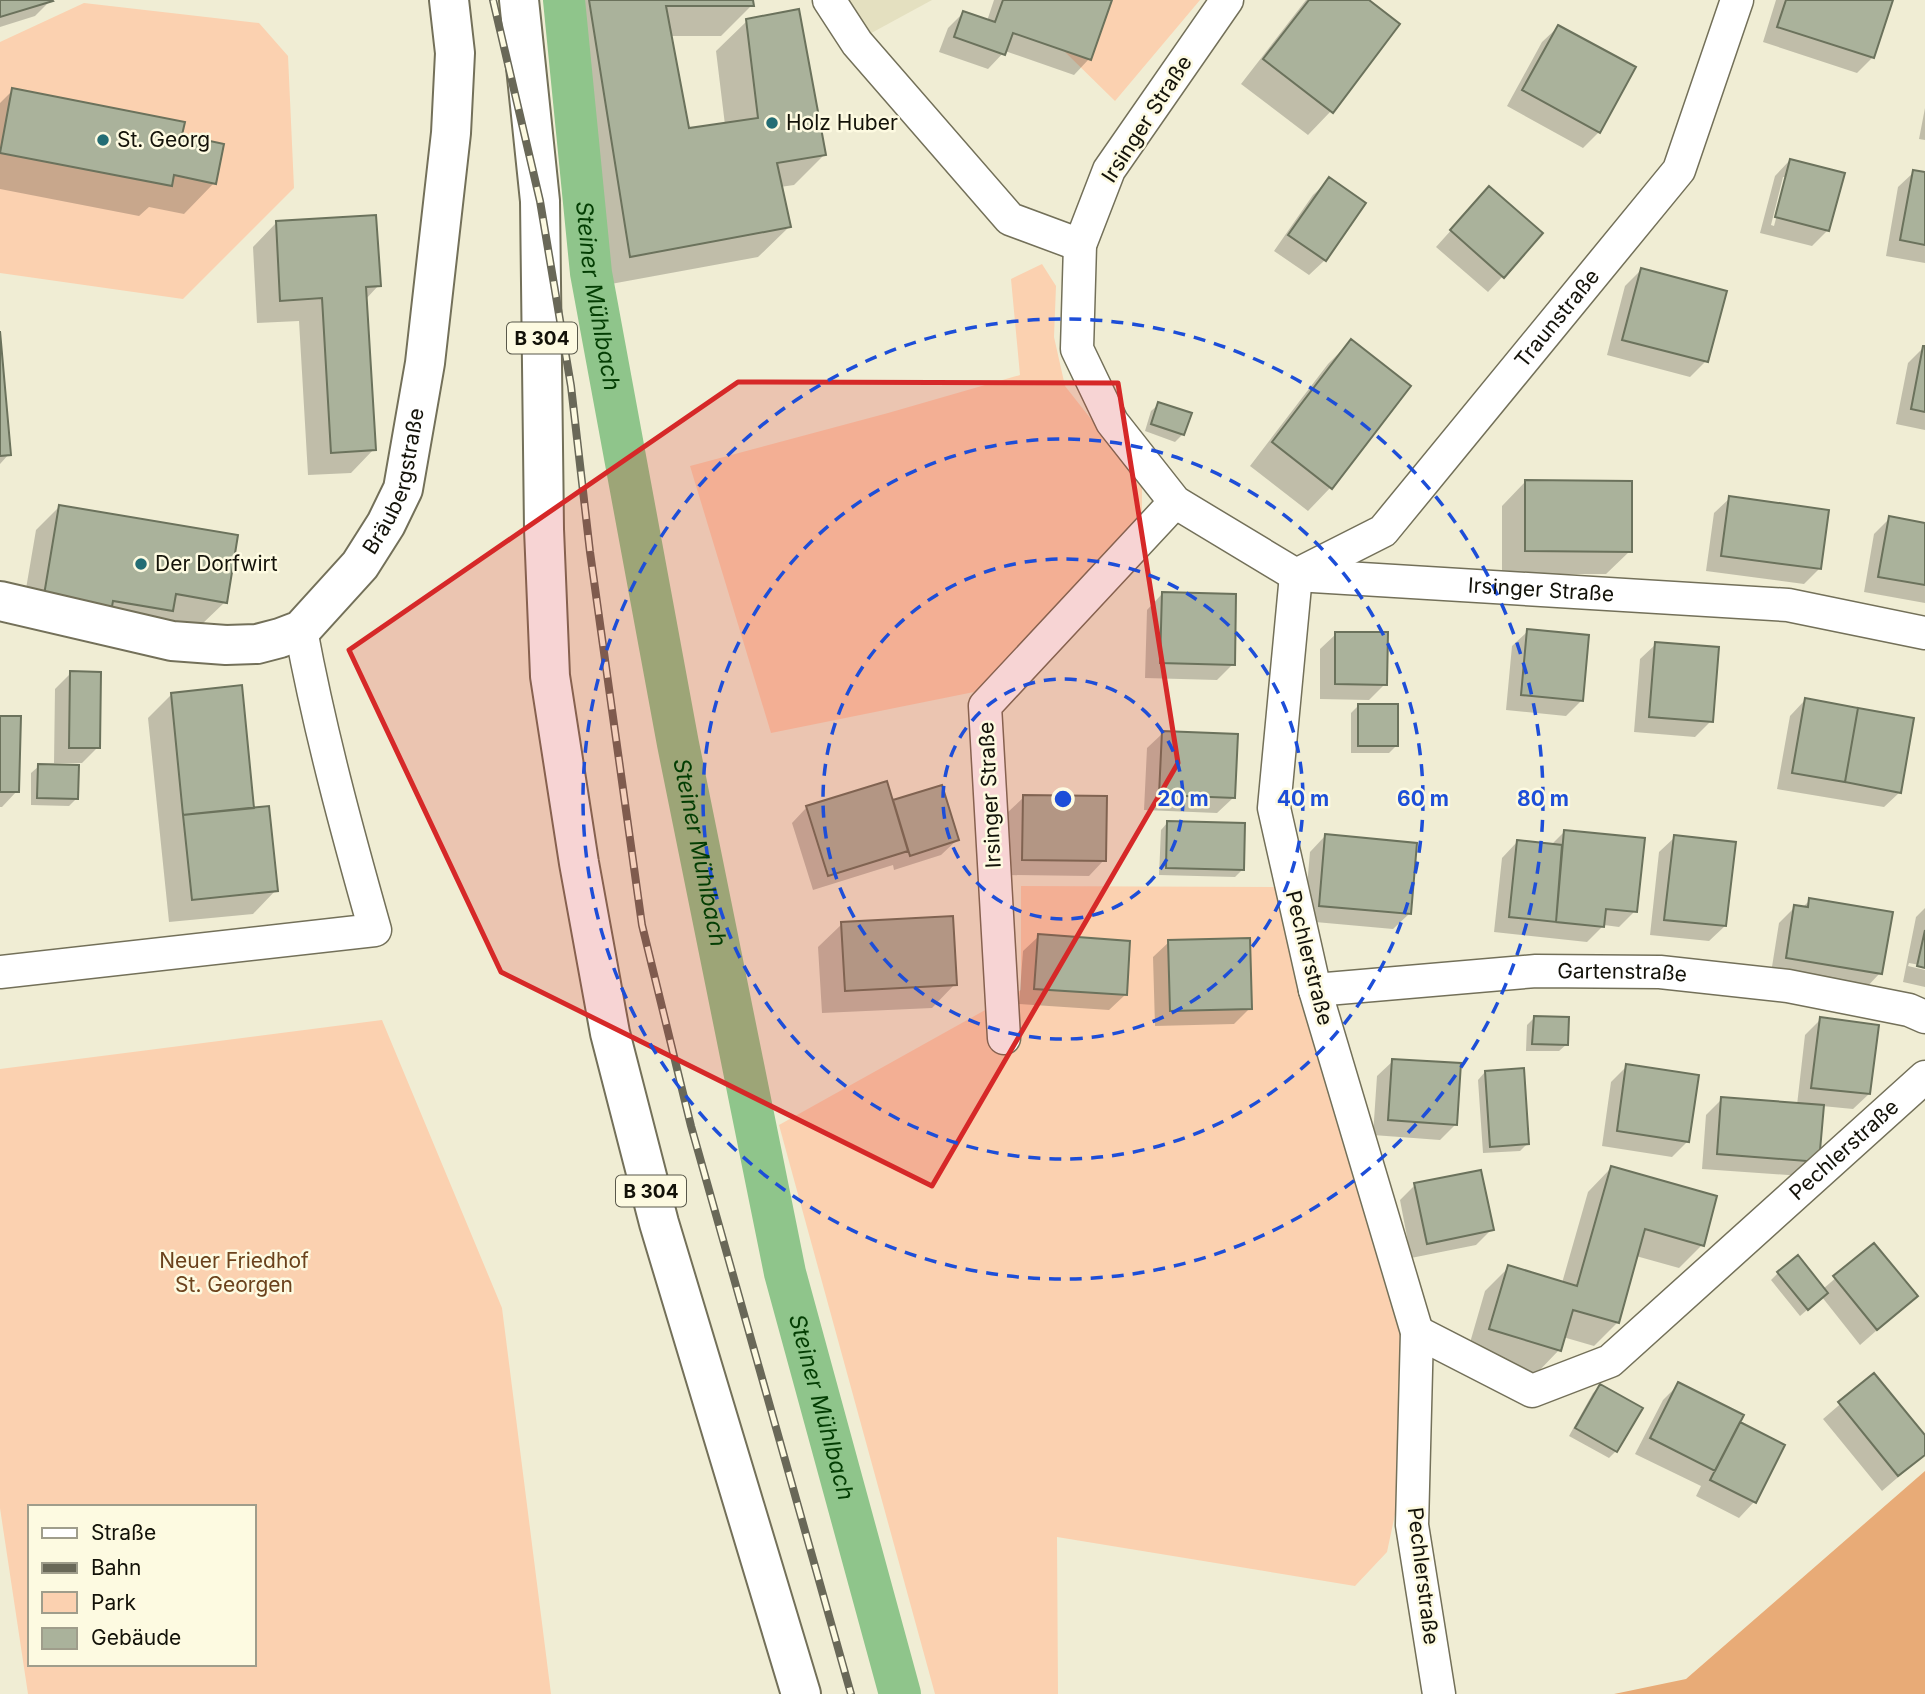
<svg xmlns="http://www.w3.org/2000/svg" width="1925" height="1694" font-family="Inter,sans-serif">
<rect width="100%" height="100%" fill="#f0edd4"/>
<path fill="#e4e0c0" d="M839,0h93l-68,37z"/>
<path fill="#fbd1b0" fill-rule="evenodd" d="M1012,0h188l-85,101z
M84,3l175,20 29,33 6,132 -111,111 -183,-26v-231z
M1042,264l14,22 -2,51 11,49 77,98v41l-168,167 -203,41 -81,-267 198,-53 132,-38 -9,-96z
M1021,886l257,1 124,447 -1,152 -14,66 -32,34 -298,-49 1,157h-123l-156,-569 242,-135z
M382,1020l120,288 49,386h-523l-28,-186v-439zM30,1507h224v157h-224z"/>
<path fill="#e8ab77" d="M1925,1471v223h-311l72,-15z"/>
<path fill="#0003" fill-rule="evenodd" d="M0,0h51l-16,16 -35,11z
M554,0h197l1,5 -31,31h-51l18,94 37,-5 -9,-74 31,-30 78,133 -31,31 -14,2 9,40 -31,30 -158,29z
M994,0h116l-21,59 -15,16 -69,-24 -17,18 -49,-17 9,-24 15,-15 24,8z
M1306,0h60l-35,111 -23,24 -67,-51z
M1776,0h111l-14,57 -16,16 -94,-31z
M1558,27l41,105 -16,16 -76,-42 35,-64z
M13,90l167,47 34,46 -30,31 -35,-7 -10,9 -139,-27v-86z
M1925,108v32l-6,-1z
M1790,160l38,70 -16,16 -52,-13 15,-57zM1783,177h4l-13,49 -3,-1z
M1914,172l11,2v89l-39,-7 12,-69z
M1329,180l-4,80 -16,15 -35,-24 39,-56z
M1489,188l14,88 -15,16 -52,-45z
M276,223l103,62 -14,15 9,149 -23,24 -43,2 -9,-154 -42,2 -4,-76z
M1641,270l65,91 -16,16 -83,-22 18,-69z
M1351,341l-20,146 -23,24 -58,-45 78,-102z
M1924,347l1,1v82l-29,-6 12,-61z
M0,350l9,104 -9,10z
M1159,404l24,30 -8,8 -30,-11 6,-20z
M1525,482l105,69 -24,23h-104v-68z
M1730,498l90,70 -16,16 -98,-13 8,-58z
M59,507l166,95 -24,23 -38,-6 -16,15 -127,-10 16,-94z
M1890,518l35,7v78l-61,-11 10,-58z
M1162,594l71,70 -16,16 -72,-2 2,-68z
M1528,631l54,69 -16,16 -60,-6 6,-64z
M1336,634l49,50 -16,16 -49,-1v-50z
M1656,644l55,77 -16,16 -61,-5 6,-73z
M71,673l27,74 -16,16h-28l1,-74z
M172,694l81,116 23,80 -23,24 -84,8 -21,-204z
M1805,700l95,92 -16,15 -107,-18 13,-73z
M1359,705l37,41 -7,7h-38v-40z
M0,717l17,74 -15,16h-2z
M1163,733l70,65 -16,15 -73,-3 3,-62z
M39,766l37,33 -7,7 -38,-1v-32z
M941,787l16,53 -16,15 -47,15 -1,-5 -80,25 -21,-67 15,-16 85,-5z
M1024,797l80,63 -15,16 -82,-1 1,-63z
M1168,822l74,48 -7,7 -76,-2 2,-45z
M1564,832l71,79 -16,16 -15,-2 -17,17 -93,-10 8,-74 15,-16 33,4z
M1325,836l84,78 -16,15 -89,-8 6,-69z
M1675,837l50,89 -16,15 -59,-6 9,-83z
M1810,900l70,73 -15,16 -94,-16 8,-50 16,-16 7,1z
M1925,908v58l-16,-3 -1,3 17,4v17l-22,-5 13,-65z
M842,924l113,60 -23,24 -110,5 -4,-66z
M1039,936l86,59 -16,15 -90,-6 4,-53z
M1169,942l81,66 -16,16 -79,2 -2,-69z
M1534,1018l33,26 -8,7h-33l1,-26z
M1821,1019l48,75 -16,15 -31,-3 -4,55 -16,15 -100,-7 4,-54 16,-16 75,6 8,-70z
M1393,1061l63,63 -16,16 -67,-5 4,-59z
M1627,1066l61,75 -16,16 -70,-11 9,-64z
M1485,1072l43,71 -8,8 -37,2 -5,-73z
M1611,1168l91,77 -23,23 -43,-12 -18,66 -24,24 -31,-9 -4,13 -23,24 -69,-21 18,-62 24,-24 53,16 26,-91z
M1415,1185l77,44 -16,16 -65,13 -11,-58z
M1874,1245l42,51 -56,49 -38,-48 -22,19 -29,-36 7,-7 45,16z
M1874,1375l51,62v17l-43,37 -59,-72z
M1679,1384l58,39 46,23 -29,56 -15,16 -43,-22 5,-10 -66,-32 28,-54z
M1600,1386l16,65 -7,7 -40,-22 24,-43z"/>
<g fill="none" stroke-linecap="round" stroke-linejoin="round">
<path stroke="#8fc58b" stroke-width="42" id="s1" d="M564,0l27,273 87,471 107,529 115,421"/>
</g>
<path fill="#aab29b" stroke="#6b725c" stroke-width="2" d="M0,0h52l1,1 -53,16z
M589,0h164l1,6h-88l23,122 69,-10 -12,-99 53,-10 27,146 -49,8 14,64 -161,30z
M1003,0h109l-21,60 -78,-27 -8,22 -51,-18 9,-26 32,11z
M1309,0h60l31,24 -67,89 -70,-54z
M1786,0h107l-19,58 -97,-31z
M1558,25l78,42 -36,66 -78,-43z
M12,88l173,34 -3,13 42,9 -8,40 -42,-9 -2,11 -172,-33z
M1790,159l55,14 -16,58 -54,-14z
M1913,170l12,2v73l-25,-5z
M1329,177l37,26 -40,58 -38,-26z
M1489,186l54,47 -39,45 -54,-48z
M376,215l5,71 -15,1 10,163 -45,3 -9,-155 -42,3 -4,-80z
M1641,268l86,23 -19,71 -86,-22z
M0,331l11,124 -11,1z
M1351,339l60,47 -79,103 -60,-47z
M1923,346h2v66l-14,-3z
M1158,402l34,11 -8,22 -33,-11z
M1525,480l107,1v71l-107,-1z
M1729,496l100,14 -8,59 -100,-13z
M59,505l179,30 -11,68 -51,-9 -3,17 -60,-10 -2,11 -68,-11z
M1889,516l36,7v62l-47,-8z
M1162,592l74,2 -1,71 -75,-2z
M1527,629l62,6 -6,66 -62,-6z
M1335,632h53l-1,53 -52,-1z
M1655,642l64,5 -6,75 -64,-5z
M70,671l31,1 -1,76h-31z
M242,685l12,123 -71,7 -12,-122z
M1805,698l53,10 -13,74 -53,-9z
M1358,704h40v42h-40z
M1858,708l56,10 -13,75 -56,-11z
M0,716h21l-2,76h-19z
M1162,731l76,3 -3,64 -76,-3z
M38,764l41,1 -1,34 -41,-1z
M887,781l21,70 -80,25 -22,-70z
M942,785l17,55 -49,16 -17,-56z
M1023,795l84,1 -1,65 -84,-1z
M269,806l9,85 -86,9 -9,-85z
M1167,821l78,2 -1,47 -78,-2z
M1564,830l81,8 -8,74 -31,-3 -2,18 -48,-5z
M1325,834l92,9 -6,71 -92,-8z
M1674,835l62,7 -10,84 -62,-6z
M1517,840l45,5 -6,77 -47,-5z
M1809,898l84,14 -11,62 -96,-16 8,-53 14,2z
M953,916l4,69 -112,6 -4,-69z
M1925,930v38l-8,-2z
M1038,934l92,7 -3,54 -93,-6z
M1250,938l2,71 -82,2 -2,-71z
M1534,1016l35,1 -1,28 -36,-1z
M1820,1017l59,8 -9,69 -59,-6z
M1392,1059l69,4 -4,62 -69,-5z
M1626,1064l73,11 -10,67 -72,-11z
M1524,1068l5,76 -39,3 -5,-76z
M1721,1097l103,8 -5,57 -102,-8z
M1611,1166l106,30 -13,50 -59,-17 -26,94 -46,-13 -12,41 -72,-22 19,-64 69,21z
M1481,1170l13,60 -67,14 -13,-61z
M1874,1243l44,53 -41,34 -44,-54z
M1798,1255l30,38 -20,17 -31,-38z
M1874,1373l51,62v20l-27,21 -60,-74z
M1678,1382l66,33 -29,56 -65,-33z
M1600,1384l43,24 -26,44 -42,-24z
M1740,1422l45,23 -29,58 -46,-23z"/>
<g fill="none" stroke-linecap="round" stroke-linejoin="round">
<defs>
<g id="street">
<path d="M829,0l28,43 153,176 70,26"/>
<path id="s2" d="M1227,0l-118,170 -29,75 -3,104 35,73 63,80 121,73 492,30 137,28"/>
<path d="M0,972l375,-42c-28,-99 -55,-198 -74,-300"/>
<path id="s3" d="M1315,990l221,-19 124,1 128,14 121,24 16,7"/>
<path d="M1004,1038l-19,-332 190,-204"/>
<path id="s4" d="M1417,1332l115,59 78,-30 315,-284"/>
<path id="s5" d="M1439,1694l-27,-169 5,-193 -102,-342 -41,-182 22,-233 87,-44 296,-361 58,-170"/>
</g>
<g id="secondary">
<path id="s6" d="M0,601l172,40 54,4 31,-1 23,-6 21,-8 59,-65 26,-41 17,-35 22,-126 26,-230 4,-80 -6,-53"/>
</g>
<path id="primary" d="M519,0l21,201 4,328 6,147 29,187 31,170 49,190 142,471"/>
</defs>
<use href="#street" stroke="#737059" stroke-width="35"/>
<use href="#secondary" stroke="#737059" stroke-width="42"/>
<use href="#primary" stroke="#737059" stroke-width="42"/>
<use href="#street" stroke="#fff" stroke-width="32"/>
<use href="#secondary" stroke="#fff" stroke-width="38"/>
<use href="#primary" stroke="#fff" stroke-width="38"/>
<defs>
<path id="rail" d="M493,0l47,201 31,185 19,166 52,373 49,201 160,568"/>
</defs>
<use href="#rail" stroke="#696858" stroke-width="8"/>
<use href="#rail" stroke="#fdfae1" stroke-width="5" stroke-dasharray="16" stroke-linecap="butt"/>
</g>
<path fill="#d62828" fill-opacity="0.2" stroke="#d62828" stroke-width="5" stroke-linejoin="round" d="M738,382l380,1 60,380 -246,423 -431,-214 -152,-322z"/>
<g fill="none" stroke="#1d4ed8" stroke-width="3.5" stroke-dasharray="12 9">
<circle cx="1063" cy="799" r="120"/>
<circle cx="1063" cy="799" r="240"/>
<circle cx="1063" cy="799" r="360"/>
<circle cx="1063" cy="799" r="480"/>
</g>
<g fill="#236d74" stroke="#fdfae1" stroke-width="2.5">
<circle cx="772" cy="123" r="7"/>
<circle cx="103" cy="140" r="7"/>
<circle cx="141" cy="564" r="7"/>
</g>
<g text-anchor="middle" stroke-width="5" stroke-linejoin="round" paint-order="stroke">
<g fill="#fdfae1" stroke="#59584a" stroke-width="2">
<rect x="507" y="322.5" width="70" height="31" rx="5"/>
<rect x="616" y="1175.5" width="70" height="31" rx="5"/>
</g>
<g font-size="19" font-weight="bold" fill="#131209">
<text x="542" y="345">B 304</text>
<text x="651" y="1198">B 304</text>
</g>
<g font-size="21" fill="#131209" stroke="#fdfae1">
<text transform="translate(1147 119) rotate(-57)" y="7">Irsinger Straße</text>
<text dy="7" stroke="none"><textPath href="#s5" startOffset="1514">Traunstraße</textPath></text>
<text dy="7" stroke="none"><textPath href="#s6" startOffset="488">Bräubergstraße</textPath></text>
<text dy="7" stroke="none"><textPath href="#s2" startOffset="961">Irsinger Straße</textPath></text>
<text transform="translate(990 795) rotate(-93)" y="7">Irsinger Straße</text>
<text transform="translate(1309 958) rotate(76)" y="7">Pechlerstraße</text>
<text dy="7" stroke="none"><textPath href="#s3" startOffset="308">Gartenstraße</textPath></text>
<text dy="7" stroke="none"><textPath href="#s4" startOffset="528">Pechlerstraße</textPath></text>
<text transform="translate(1423 1576) rotate(83)" y="7">Pechlerstraße</text>
</g>
<g font-size="21" fill="#131209" stroke="#fdfae1" text-anchor="start">
<text x="786" y="130">Holz Huber</text>
<text x="117" y="147">St. Georg</text>
<text x="155" y="571">Der Dorfwirt</text>
</g>
<g font-size="21" fill="#6b421c" stroke="#fdfae1">
<text x="234" y="1268">Neuer Friedhof<tspan x="234" dy="24">St. Georgen</tspan></text>
</g>
<g font-size="23" font-style="italic" fill="#033d03" stroke="#fdfae1">
<text dy="8" stroke="none"><textPath href="#s1" startOffset="298">Steiner Mühlbach</textPath></text>
<text dy="8" stroke="none"><textPath href="#s1" startOffset="864">Steiner Mühlbach</textPath></text>
<text dy="8" stroke="none"><textPath href="#s1" startOffset="1432">Steiner Mühlbach</textPath></text>
</g>
</g>
<circle cx="1063" cy="799" r="10" fill="#1d4ed8" stroke="#fdfae1" stroke-width="3.5"/>
<g font-size="21" text-anchor="middle" font-weight="bold" fill="#1d4ed8" stroke="#fdfae1" stroke-width="5" stroke-linejoin="round" paint-order="stroke">
<text x="1183" y="806">20 m</text>
<text x="1303" y="806">40 m</text>
<text x="1423" y="806">60 m</text>
<text x="1543" y="806">80 m</text>
</g>
<rect x="28" y="1505" width="228" height="161" fill="#fdfae1" stroke="#9f9d8b" stroke-width="2"/>
<rect x="42" y="1528" width="35" height="10" fill="#ffffff" stroke="#9f9d8b" stroke-width="2"/>
<text x="91" y="1540" font-size="21" fill="#131209">Straße</text>
<rect x="42" y="1563" width="35" height="10" fill="#696858" stroke="#9f9d8b" stroke-width="2"/>
<text x="91" y="1575" font-size="21" fill="#131209">Bahn</text>
<rect x="42" y="1592" width="35" height="21" fill="#fbd1b0" stroke="#9f9d8b" stroke-width="2"/>
<text x="91" y="1610" font-size="21" fill="#131209">Park</text>
<rect x="42" y="1628" width="35" height="21" fill="#aab29b" stroke="#9f9d8b" stroke-width="2"/>
<text x="91" y="1645" font-size="21" fill="#131209">Gebäude</text>
</svg>
